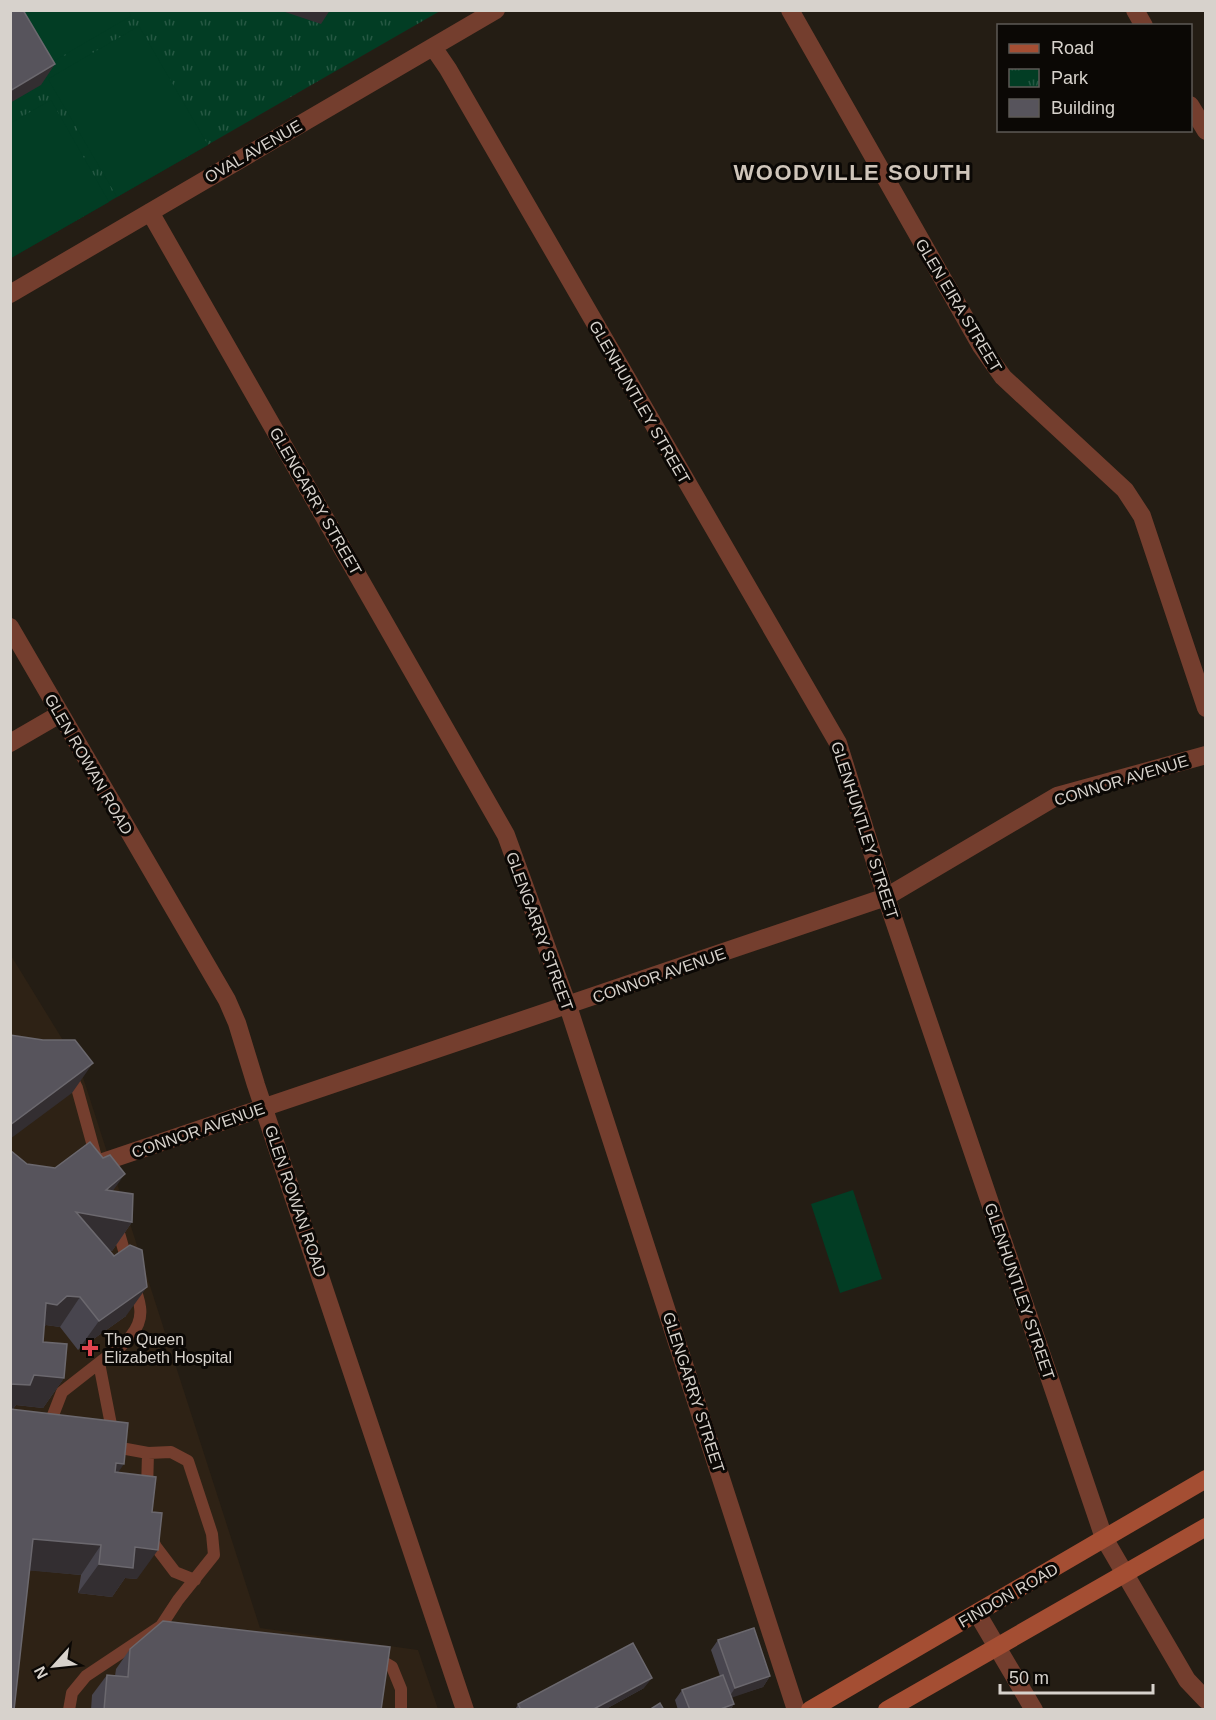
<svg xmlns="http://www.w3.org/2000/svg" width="1216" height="1720" font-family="Helvetica,sans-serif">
<defs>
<pattern id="park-tufts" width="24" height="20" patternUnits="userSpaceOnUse" patternTransform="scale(1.5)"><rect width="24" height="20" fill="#023d24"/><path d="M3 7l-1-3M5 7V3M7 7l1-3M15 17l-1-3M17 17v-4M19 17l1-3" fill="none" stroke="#265843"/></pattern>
</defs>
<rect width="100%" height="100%" fill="#241d14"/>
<path fill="#2e2215" d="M10,954l70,114 180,560 158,22 20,59h-427z"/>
<path fill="url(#park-tufts)" d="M11,11h429l-429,247z"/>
<path fill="#023d24" d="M128,10l3,6 -91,53 -29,-44 -1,-14z
M139,26l69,119 -91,52 -69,-118z
M51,100l58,102 -98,56v-135z
M853,1190l29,89 -42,14 -29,-89z"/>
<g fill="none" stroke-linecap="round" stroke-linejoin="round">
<path stroke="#743e2e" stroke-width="12" d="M69,1072l8,16 20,73
M116,1223l12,41
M99,1363c18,-14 45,-30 41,-56 -1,-8 -4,-16 -7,-23
M48,1428l14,-36 37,-29 14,72
M147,1490l1,-37
M151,1537l5,10 19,25 20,8
M375,1657l17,10 9,22v21
M69,1710l3,-17 14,-17 75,-50 17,-26 36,-45 -2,-21 -24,-73 -17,-9 -23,1 -38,-7"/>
<path stroke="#743e2e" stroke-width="18" d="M790,10l191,336 22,31 122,113 17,26 64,192
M1135,10l9,16
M433,47l15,22 390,674 48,154 218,641 83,142 19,20
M1190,105l16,26
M150,212l356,623 62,171 228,704
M10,294l486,-284
M10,627l217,373 10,23 19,62 209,625
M10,743l50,-29
M97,1164l789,-267 171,-101 149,-41
M977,1613l57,97"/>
<path stroke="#a44e33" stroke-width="18" d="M810,1710l396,-231
M887,1710l319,-183"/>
</g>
<path fill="#48454e" d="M10,1150l17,14 86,27 19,31 -20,29h-3l17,65 -48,34 -18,-23 -14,-2 -2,2 -1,15 21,36 -21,30 -27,-3 -3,4 105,63 19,107 -12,-1 -13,19 -34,-4 3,-18 -52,-5 -15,140z
M718,1640l52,36 -7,11 -32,10 3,7 -4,6h-52l-3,-10 7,-10 38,-14 -9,-26z
M130,1649l251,61h-290l1,-15 15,-20 8,1 1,-7z
M644,1688l-40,22h-89l3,-6z"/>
<path fill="#332e31" d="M279,10h51l-9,14z
M55,64l-14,21 -31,18v-12z
M93,1063l-21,30 -62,46v-14z
M125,1174l-21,29 28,19 -20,29 -56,-10 20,-29z
M147,1287l-21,29 -48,34 21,-29z
M67,1296l13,1 -20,30 -14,-2 -9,9 9,-31z
M34,1375l30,3 -21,30 -27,-3 -6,8v-29z
M116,1463l8,1 -21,30z
M33,1539l68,6 -20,30 -69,-6z
M135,1547l23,3 -21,29 -12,-1 -13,19 -34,-4 21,-29z
M770,1676l-7,11 -35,12 7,-11z
M652,1678l-8,10 -40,22h-12z
M734,1704l-4,6h-12z"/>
<path fill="#57545c" stroke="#6b686e" stroke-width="1.5" d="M14,10h9l32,54 -45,27v-79z
M10,1035l33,5h32l18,23 -83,62z
M90,1142l13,16 7,-3 15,19 -19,16 27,4 -1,28 -56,-10 38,44 16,-11 12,5 5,37 -48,34 -19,-24 -13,-1 -10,9 -11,-2 -3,39 24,2 -3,34 -30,-3 -4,10 -20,-1v-234l17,14 28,4z
M10,1409l118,14 -4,41 -8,-1 -1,9 41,5 -4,35 10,1 -4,37 -23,-3 -2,21 -34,-4 2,-19 -68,-6 -19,171h-4z
M163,1621l227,26 -9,63h-277l3,-35 21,2 2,-28z
M754,1628l16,48 -35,12 -17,-48z
M633,1643l19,35 -60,32h-71l-3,-6z
M723,1675l11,29 -16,6h-28l-8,-20z
M660,1703l4,7h-15z"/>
<path fill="#e0444e" stroke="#0b0805" stroke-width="2" d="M87 1339h6v6h6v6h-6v6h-6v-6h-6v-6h6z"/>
<g text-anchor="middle" stroke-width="6" stroke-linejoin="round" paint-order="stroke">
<g font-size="16" fill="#d7d2cc" stroke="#0b0805">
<text transform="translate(253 151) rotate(-30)" y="6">OVAL AVENUE</text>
<text transform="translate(959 305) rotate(59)" y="6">GLEN EIRA STREET</text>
<text transform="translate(640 402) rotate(60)" y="6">GLENHUNTLEY STREET</text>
<text transform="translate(316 501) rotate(60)" y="6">GLENGARRY STREET</text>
<text transform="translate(89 764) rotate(60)" y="6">GLEN ROWAN ROAD</text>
<text transform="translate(1121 780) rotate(-17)" y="6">CONNOR AVENUE</text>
<text transform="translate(865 830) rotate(72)" y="6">GLENHUNTLEY STREET</text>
<text transform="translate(540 931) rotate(70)" y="6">GLENGARRY STREET</text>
<text transform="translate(659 975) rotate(-19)" y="6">CONNOR AVENUE</text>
<text transform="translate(198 1130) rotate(-19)" y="6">CONNOR AVENUE</text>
<text transform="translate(296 1201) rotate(71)" y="6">GLEN ROWAN ROAD</text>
<text transform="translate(1020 1291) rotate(71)" y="6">GLENHUNTLEY STREET</text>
<text transform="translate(694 1392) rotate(72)" y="6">GLENGARRY STREET</text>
<text transform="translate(1008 1595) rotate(-30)" y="6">FINDON ROAD</text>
</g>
<g font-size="16" fill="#d7d2cc" stroke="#0b0805" text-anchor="start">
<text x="104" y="1345">The Queen<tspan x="104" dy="18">Elizabeth Hospital</tspan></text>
</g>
<g font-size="22" font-weight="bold" letter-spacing="1.5" fill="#cfc5ba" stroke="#0b0805">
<text x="853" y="180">WOODVILLE SOUTH</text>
</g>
</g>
<rect width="1216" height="1720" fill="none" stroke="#d7d2cc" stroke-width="24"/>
<rect x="997" y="24" width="195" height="108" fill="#0b0805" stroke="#5d5955" stroke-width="1.5"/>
<rect x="1009" y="44" width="30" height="9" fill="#a44e33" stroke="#5d5955" stroke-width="1.5"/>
<text x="1051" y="54" font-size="18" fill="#d7d2cc">Road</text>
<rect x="1009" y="69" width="30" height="18" fill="url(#park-tufts)" stroke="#5d5955" stroke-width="1.5"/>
<text x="1051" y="84" font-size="18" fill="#d7d2cc">Park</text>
<rect x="1009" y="99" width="30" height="18" fill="#57545c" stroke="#5d5955" stroke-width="1.5"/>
<text x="1051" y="114" font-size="18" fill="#d7d2cc">Building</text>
<g transform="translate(54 1666) rotate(243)" stroke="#0b0805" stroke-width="4.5" paint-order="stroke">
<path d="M0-4.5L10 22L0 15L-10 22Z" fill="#d7d2cc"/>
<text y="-9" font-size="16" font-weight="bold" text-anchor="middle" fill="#d7d2cc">N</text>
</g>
<path d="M1000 1684v9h153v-9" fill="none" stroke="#d7d2cc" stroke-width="3"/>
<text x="1009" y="1684" font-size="18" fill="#d7d2cc" stroke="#0b0805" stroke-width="4.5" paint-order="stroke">50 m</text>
</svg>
